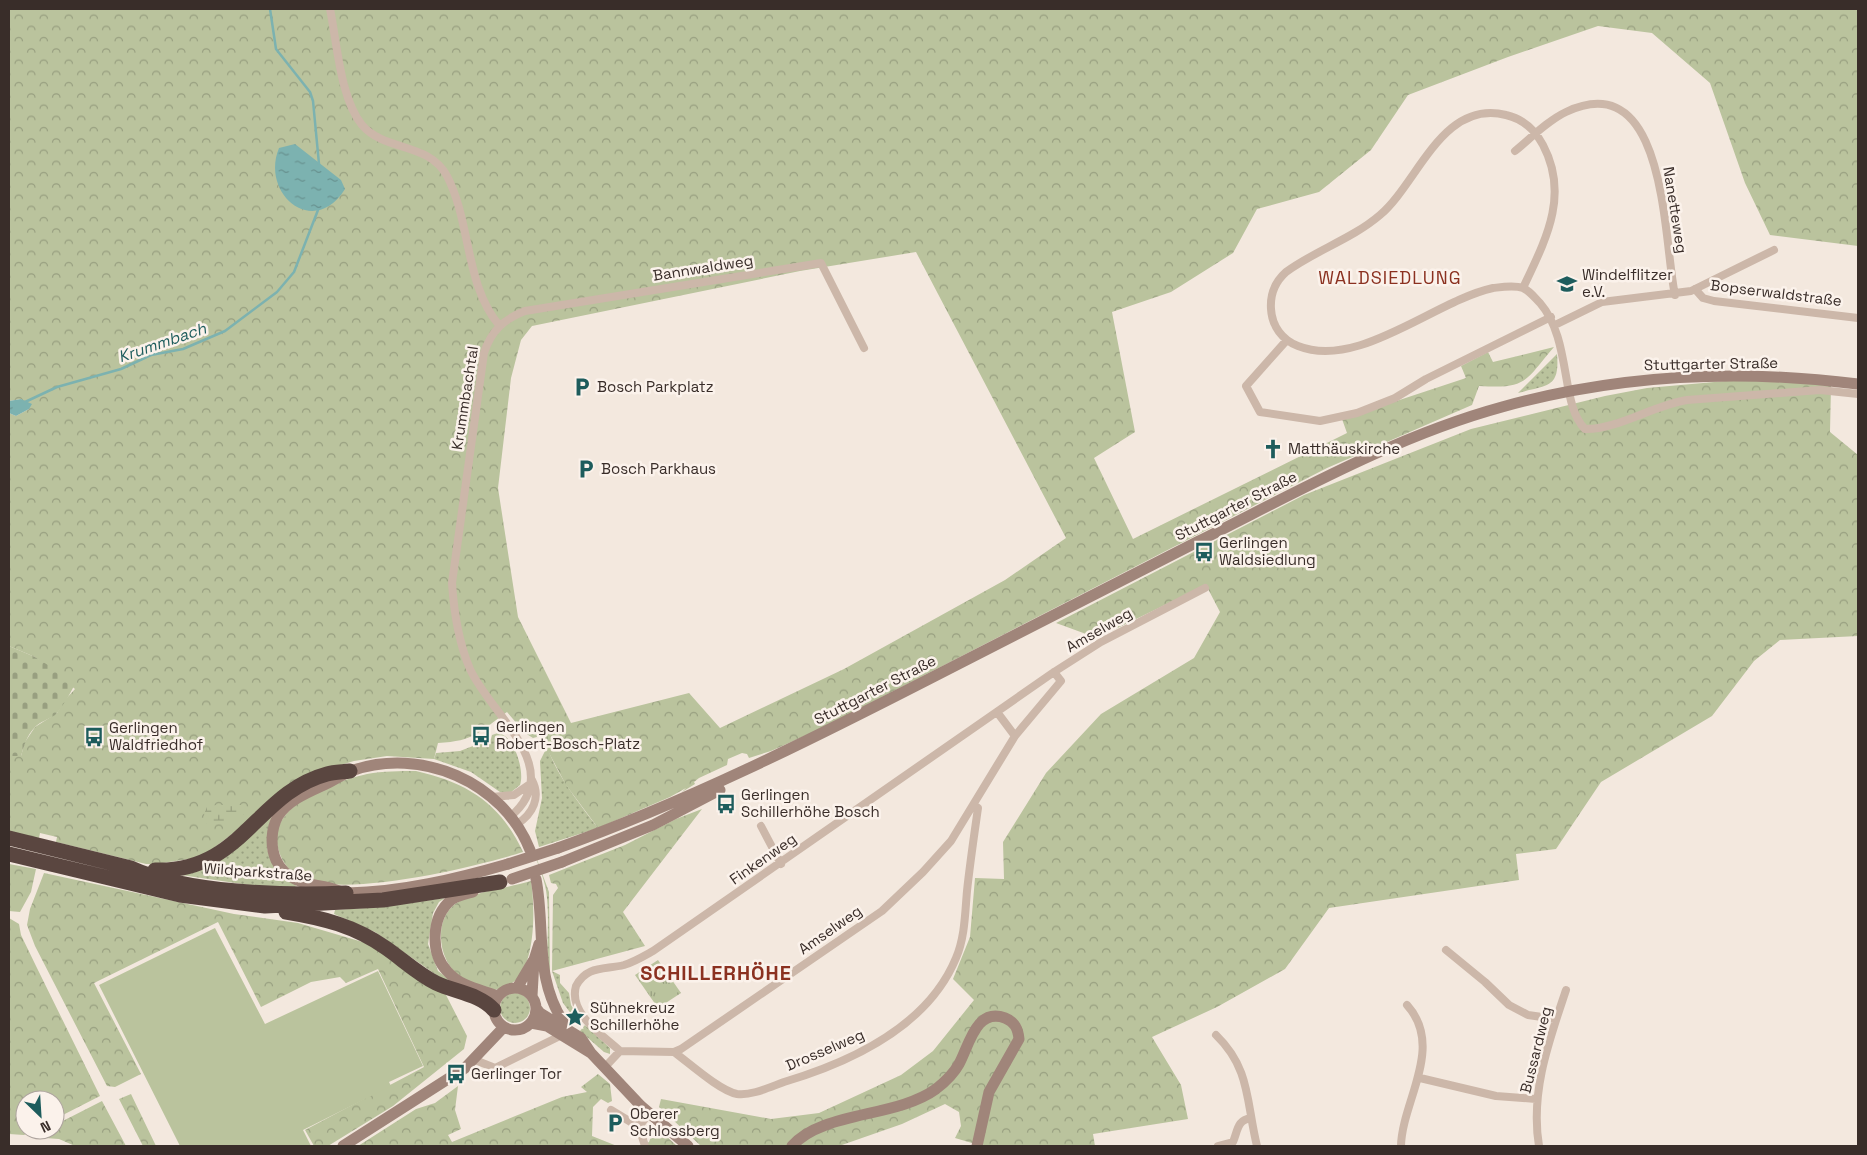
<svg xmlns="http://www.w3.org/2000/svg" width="1867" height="1155" font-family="'Space Grotesk',sans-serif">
<defs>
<pattern id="grass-dots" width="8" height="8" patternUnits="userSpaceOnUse" patternTransform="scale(1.25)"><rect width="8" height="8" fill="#bac39d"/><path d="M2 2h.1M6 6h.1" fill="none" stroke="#989f80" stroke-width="1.8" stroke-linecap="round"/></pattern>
<pattern id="forest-crowns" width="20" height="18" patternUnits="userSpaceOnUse" patternTransform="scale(1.25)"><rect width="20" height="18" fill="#bac39d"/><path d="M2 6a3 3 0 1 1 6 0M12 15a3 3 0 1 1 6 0" fill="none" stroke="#989f80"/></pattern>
<pattern id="wetland-marsh" width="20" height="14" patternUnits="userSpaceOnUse" patternTransform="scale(1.25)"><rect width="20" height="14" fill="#bac39d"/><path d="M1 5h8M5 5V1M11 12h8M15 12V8" fill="none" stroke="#989f80"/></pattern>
<pattern id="cemetery-stones" width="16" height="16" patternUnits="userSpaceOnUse" patternTransform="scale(1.25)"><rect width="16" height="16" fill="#bac39d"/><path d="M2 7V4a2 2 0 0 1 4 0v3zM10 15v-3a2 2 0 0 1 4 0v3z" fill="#989f80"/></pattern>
<pattern id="park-tufts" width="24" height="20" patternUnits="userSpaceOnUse" patternTransform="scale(1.25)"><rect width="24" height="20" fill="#bac39d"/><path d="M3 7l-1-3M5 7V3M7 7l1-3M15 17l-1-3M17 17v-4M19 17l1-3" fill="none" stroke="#989f80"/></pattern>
<pattern id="water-ripples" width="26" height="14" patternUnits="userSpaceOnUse" patternTransform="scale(1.25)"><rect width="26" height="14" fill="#7cb2b0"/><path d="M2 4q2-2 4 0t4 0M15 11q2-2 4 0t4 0" fill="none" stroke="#67918f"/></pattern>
</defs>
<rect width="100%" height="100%" fill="#f3e8de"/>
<path fill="url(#grass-dots)" d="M1557,354c3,35 -10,31 -39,39z
M498,733c16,2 27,38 22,52l-10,8 -10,-1 -29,-20 -37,-13 2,-6 24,-2 31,-12 1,-4z
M547,747c11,30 31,55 51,81l-59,19 -4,-16 7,-33 -2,-37z
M272,814c-10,41 -6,44 24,71l-1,2 -39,-1 -75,-11z
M532,846l17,46 1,87 8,26 16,25c-40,-48 -22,-77 -27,-132 -1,-17 -10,-35 -15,-52z
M445,898l-6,4 -6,11 -5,31 10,27 19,14 -15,-6 -67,-47 -41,-18 1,-4 45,-3z
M552,971l8,4v8l9,10 2,12 9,15 -2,3 -15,-20z
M500 1008a15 15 0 1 1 30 0a15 15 0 1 1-30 0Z
M585,1025l25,23v6l-6,-2 -24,-21z"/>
<path fill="url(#forest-crowns)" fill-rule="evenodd" d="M9,9h1849v237l-88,-11 -25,-52 -35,-100 -58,-50 -54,-7 -90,31 -100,38 -37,55 -52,42 -62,17 -24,44 -62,39 -59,20 23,120 -41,26 39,81 214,-106 -5,-14 124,-41 -5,-12 27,-14 5,10 61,-15c-30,35 -27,42 -75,39l-7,19 -145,63 -505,260 -51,23 -22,7 -2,-4 -5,-1 -14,6 -1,6 -28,13 -5,4 1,2 -13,8 4,-4 -16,9 -72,31 -32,-43 -26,-49 -7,2 -8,-5 -18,-21c-28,20 -32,29 -69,31l-4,16 -47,-3 -33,5 -20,6 -81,51 -51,39 -46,7h-10l-90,-22 1,-5 -17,-4 -1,5 -30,-6v-76h12l4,-14 10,-15 22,-14 7,-12 11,-12 -40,-32 -26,-11v-233l7,3 13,-7 -8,-10 -12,2zM916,252l150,286 -61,42 -161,89 -124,59 -31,-35 -118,30 -53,-106 -20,-129 13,-110 10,-38 11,-14 268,-55z
M1759,378l72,8 -1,46 28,23v181l-78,4 -26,21 -42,55 -111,66 -45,67 -40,5 3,26 -190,28 -44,61 -68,38 -65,30 29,48 7,34 -95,15 2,12h-113l-27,-8 6,-12 -2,-14 -14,-8 -43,20 -63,22h-138l-42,-39 2,-8 110,20 48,-6 82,-38 32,-24 41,-51 -21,-21 17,-42 5,-59 29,1 -1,-37 43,-69 55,-59 93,-56 26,-46 -14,-27 -109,53 -41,-15 248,-128 167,-66 134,-33 42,-8z
M416,771c52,12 84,32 107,81 -47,15 -171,44 -216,28 -16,-6 -25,-16 -29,-32 -12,-42 57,-67 89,-74 16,-3 33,-3 49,-3z
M702,809l-79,103 22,34 -93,25 1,-76 5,-7 -2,-4 -5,-1 -2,-8 76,-30 51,-26z
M9,864l27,5 -5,23 -11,20 -11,-1z
M44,873l190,41 64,9 68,20 80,52 21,41 -3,13 -71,57 -65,40h-14l-9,-16 119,-63 -46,-98 -32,14 -6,-6 -29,5 -50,25 -43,-85 -124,61 47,91 -26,13 -8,-1 -72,-140 -8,-21 3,-16z
M531,881c4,25 5,80 -15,99 -6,5 -15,8 -22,10 -10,-4 -24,-7 -33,-13 -24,-15 -29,-62 -1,-76 21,-11 48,-13 71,-20z
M9,918l10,6 2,11 15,31 64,130 -45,23v-19h-30v30h10l-11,5 -15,-1z
M598,1074l12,10 2,17 -4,2 -7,-4 -8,8 -1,29 25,10h-259l58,-37 19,-6 23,-17 -3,24 6,19 -13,6 4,7 110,-45 25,-5 -6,-5z
M131,1094l25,52h-13l-24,-47z
M102,1101l24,45h-51l-16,-7 -28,-2 15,-7h9v-5z
M655,1126l22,20h-37l9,-4z"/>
<path fill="url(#wetland-marsh)" d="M216,805h29l3,4c-8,14 -26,16 -41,15l-3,-10 3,-7z"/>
<path fill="url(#cemetery-stones)" d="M9,646l26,11 40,25c0,5 -15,29 -20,33 -6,4 -15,7 -20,12 -8,8 -11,19 -14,29h-12z"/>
<path fill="url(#park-tufts)" d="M658,960l23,33 -23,15 -23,-33z"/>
<path fill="#bac39d" d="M215,928l50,96 113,-53 45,95 -34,16 2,4 -88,44 8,16h-131l-81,-161z"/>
<path fill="url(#water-ripples)" d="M295,144l46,36 4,9c-31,50 -85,5 -66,-41z
M21,399l11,5 -3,5 -13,7 -7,-3v-12z"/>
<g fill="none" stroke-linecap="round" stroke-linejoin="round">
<path stroke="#7cb2b0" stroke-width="2.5" d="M270,9l6,40 34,43 3,9 6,63
M25,402l32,-15 64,-18 30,-14 32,-6 42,-18 52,-39 17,-20 24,-62"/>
<path stroke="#ccb7a9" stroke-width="8" d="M330,9c7,33 10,89 32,116 23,27 67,17 85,51 24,46 18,109 52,149
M1515,151c16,-13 32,-30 51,-39 102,-48 97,129 109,183
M1523,288c22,-47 47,-92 20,-143 -8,-15 -19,-26 -37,-30 -64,-16 -88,68 -126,100 -28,24 -64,35 -94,57 -10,9 -16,22 -15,37 1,17 11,31 27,37 61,24 136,-45 195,-58 9,-1 21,-3 30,0 7,3 12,10 17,15 32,37 20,102 45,126 31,1 69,-24 102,-29l133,-10 38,4
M1695,289l8,9 11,3 144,17
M1555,325l47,-23 89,-11 83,-41
M1286,341l-40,45 14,26 60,9 37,-8 38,-15 31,-19 125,-62
M997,712l18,24
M492,797l22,-2 16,-11
M511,816c56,-48 -21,-102 -41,-147 -12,-28 -16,-56 -18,-86l32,-230c7,-22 20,-34 41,-42l296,-48 43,85
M517,824c16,-10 24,-27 15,-44
M761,826l20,38
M1446,950l39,32 24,23 19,10 28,4
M1216,1035c35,34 30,67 41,111
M620,1051c-17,-16 -52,-37 -44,-65 11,-21 29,-16 48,-21 10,-3 20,-9 29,-14l401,-279 47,-30 104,-54
M674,1052c15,11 46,39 63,42 14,2 33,-7 47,-12 67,-20 144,-56 172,-124 9,-21 9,-45 11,-67 3,-28 7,-55 11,-83l-4,-3
M475,1060l20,8 67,-33
M605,1067l15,-16 54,1 7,-3 201,-138 41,-39 28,-31 64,-105 46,-55 -7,-9
M1420,1078l76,18 40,3
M611,1110l28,17 10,-14
M639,1127l6,19
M1218,1146l15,-4c5,-12 4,-22 18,-24
M1401,1146c1,-45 44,-99 6,-141
M1539,1146c-9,-54 10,-105 27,-156"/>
<path stroke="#a0857a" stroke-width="11" d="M558,848c128,-46 250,-107 371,-169 90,-46 180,-92 270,-138 98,-49 197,-105 303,-134 115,-32 237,-38 356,-23
M562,862l91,-37 67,-35
M508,864c-52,15 -106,28 -160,29 -7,0 -14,-5 -22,-6 -20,-3 -41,-7 -50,-27 -6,-14 -5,-31 2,-44 11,-17 33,-25 50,-33 8,-4 15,-9 23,-12 70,-25 152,11 179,79
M536,879c10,52 -3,100 30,147
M473,892c-8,2 -15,3 -22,8 -20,17 -21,53 -4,71 14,16 32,18 51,25
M517,988l16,-27
M494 1009a21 21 0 1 1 42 0a21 21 0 1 1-42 0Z
M532,996l2,-36 5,-16
M536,1008l4,5 41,25 10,15 50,53 47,40
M531,1023l16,3 44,27
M343,1146l122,-78 39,-41
M792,1146c31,-35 104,-28 144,-57 9,-7 18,-16 23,-25 10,-18 17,-57 46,-46 10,4 13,11 14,21l-30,53 -12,54"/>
<path stroke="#5a4640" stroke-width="15" d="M9,838l122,30c54,25 156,28 215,25
M9,854l171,41 85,11 118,-6 117,-18
M155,870c87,3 101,-77 172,-96 7,-2 16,-2 23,-3
M286,912c37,6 69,14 100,36 16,11 32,26 50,35 19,9 44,11 58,27"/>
<path stroke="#a0857a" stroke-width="11" d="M508,864l50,-16
M512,879l50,-17"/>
</g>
<defs>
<symbol id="school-bare" viewBox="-9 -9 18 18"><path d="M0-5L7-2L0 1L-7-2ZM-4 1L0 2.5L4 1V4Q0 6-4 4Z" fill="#1d5c5c" stroke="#fbf2eb" stroke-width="2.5" paint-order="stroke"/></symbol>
<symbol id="parking-bare" viewBox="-9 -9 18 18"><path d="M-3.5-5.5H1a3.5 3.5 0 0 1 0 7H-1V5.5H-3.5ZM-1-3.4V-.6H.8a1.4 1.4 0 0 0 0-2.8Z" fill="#1d5c5c" stroke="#fbf2eb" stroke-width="2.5" paint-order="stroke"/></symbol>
<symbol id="church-bare" viewBox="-9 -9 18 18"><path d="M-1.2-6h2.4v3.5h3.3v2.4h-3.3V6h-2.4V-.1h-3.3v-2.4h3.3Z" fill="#1d5c5c" stroke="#fbf2eb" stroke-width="2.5" paint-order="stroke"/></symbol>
<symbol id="bus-bare" viewBox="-9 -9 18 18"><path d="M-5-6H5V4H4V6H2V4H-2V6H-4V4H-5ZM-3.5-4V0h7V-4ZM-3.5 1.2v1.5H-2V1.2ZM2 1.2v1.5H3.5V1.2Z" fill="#1d5c5c" stroke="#fbf2eb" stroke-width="2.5" paint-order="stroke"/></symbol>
<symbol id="sight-bare" viewBox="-9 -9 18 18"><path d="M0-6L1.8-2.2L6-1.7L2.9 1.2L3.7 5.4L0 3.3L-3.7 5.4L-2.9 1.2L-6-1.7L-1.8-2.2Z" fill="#1d5c5c" stroke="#fbf2eb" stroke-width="2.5" paint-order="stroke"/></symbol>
</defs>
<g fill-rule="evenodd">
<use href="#school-bare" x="1553" y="270" width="28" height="28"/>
<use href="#parking-bare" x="568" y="373" width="28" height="28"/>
<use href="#church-bare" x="1259" y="435" width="28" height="28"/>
<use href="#parking-bare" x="572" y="455" width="28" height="28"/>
<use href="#bus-bare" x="1190" y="538" width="28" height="28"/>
<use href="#bus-bare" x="467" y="722" width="28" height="28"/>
<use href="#bus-bare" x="80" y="723" width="28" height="28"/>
<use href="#bus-bare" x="712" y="790" width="28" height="28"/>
<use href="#sight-bare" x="561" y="1003" width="28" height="28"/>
<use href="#bus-bare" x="442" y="1060" width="28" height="28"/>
<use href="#parking-bare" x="601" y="1109" width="28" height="28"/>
</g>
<g text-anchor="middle" stroke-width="5" stroke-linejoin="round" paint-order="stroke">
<g font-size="15" fill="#392d29" stroke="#fbf2eb">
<text transform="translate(1675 210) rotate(81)" y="5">Nanetteweg</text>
<text transform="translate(703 268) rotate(-9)" y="5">Bannwaldweg</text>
<text transform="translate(1776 293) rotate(7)" y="5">Bopserwaldstraße</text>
<text transform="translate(1711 364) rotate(-1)" y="5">Stuttgarter Straße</text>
<text transform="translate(465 398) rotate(-81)" y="5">Krummbachtal</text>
<text transform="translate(1236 506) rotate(-27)" y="5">Stuttgarter Straße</text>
<text transform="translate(1099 630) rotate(-30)" y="5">Amselweg</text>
<text transform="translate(875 690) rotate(-27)" y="5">Stuttgarter Straße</text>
<text transform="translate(763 859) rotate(-35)" y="5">Finkenweg</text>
<text transform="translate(258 872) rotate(4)" y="5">Wildparkstraße</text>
<text transform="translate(830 930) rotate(-35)" y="5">Amselweg</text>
<text transform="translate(825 1050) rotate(-23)" y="5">Drosselweg</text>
<text transform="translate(1536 1050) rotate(-76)" y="5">Bussardweg</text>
</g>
<g font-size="15" fill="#392d29" stroke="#fbf2eb" text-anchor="start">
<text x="1582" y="280">Windelflitzer<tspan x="1582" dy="17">e.V.</tspan></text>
<text x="597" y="392">Bosch Parkplatz</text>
<text x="1288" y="454">Matthäuskirche</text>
<text x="601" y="474">Bosch Parkhaus</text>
<text x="1219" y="548">Gerlingen<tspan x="1219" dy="17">Waldsiedlung</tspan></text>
<text x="496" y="732">Gerlingen<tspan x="496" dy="17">Robert-Bosch-Platz</tspan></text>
<text x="109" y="733">Gerlingen<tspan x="109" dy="17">Waldfriedhof</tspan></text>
<text x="741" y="800">Gerlingen<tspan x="741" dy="17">Schillerhöhe Bosch</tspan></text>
<text x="590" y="1013">Sühnekreuz<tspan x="590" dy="17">Schillerhöhe</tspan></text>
<text x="471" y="1079">Gerlinger Tor</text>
<text x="630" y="1119">Oberer<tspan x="630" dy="17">Schlossberg</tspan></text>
</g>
<g font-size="16" font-style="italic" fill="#1d5c5c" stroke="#fbf2eb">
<text transform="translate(162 342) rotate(-19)" y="6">Krummbach</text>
</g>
<g font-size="18" letter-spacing="1" fill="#8b3120" stroke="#fbf2eb">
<text x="1390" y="284">WALDSIEDLUNG</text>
</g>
<g font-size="20" font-weight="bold" letter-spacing="1" fill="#8b3120" stroke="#fbf2eb">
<text x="716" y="980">SCHILLERHÖHE</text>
</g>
</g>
<rect width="1867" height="1155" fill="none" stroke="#392d29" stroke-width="20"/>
<g transform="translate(40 1115) rotate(155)"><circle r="24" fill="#fbf2eb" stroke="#ada39d"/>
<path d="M0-4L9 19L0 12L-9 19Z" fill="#1d5c5c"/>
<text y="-8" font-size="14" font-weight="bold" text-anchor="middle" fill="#392d29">N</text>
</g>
</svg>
